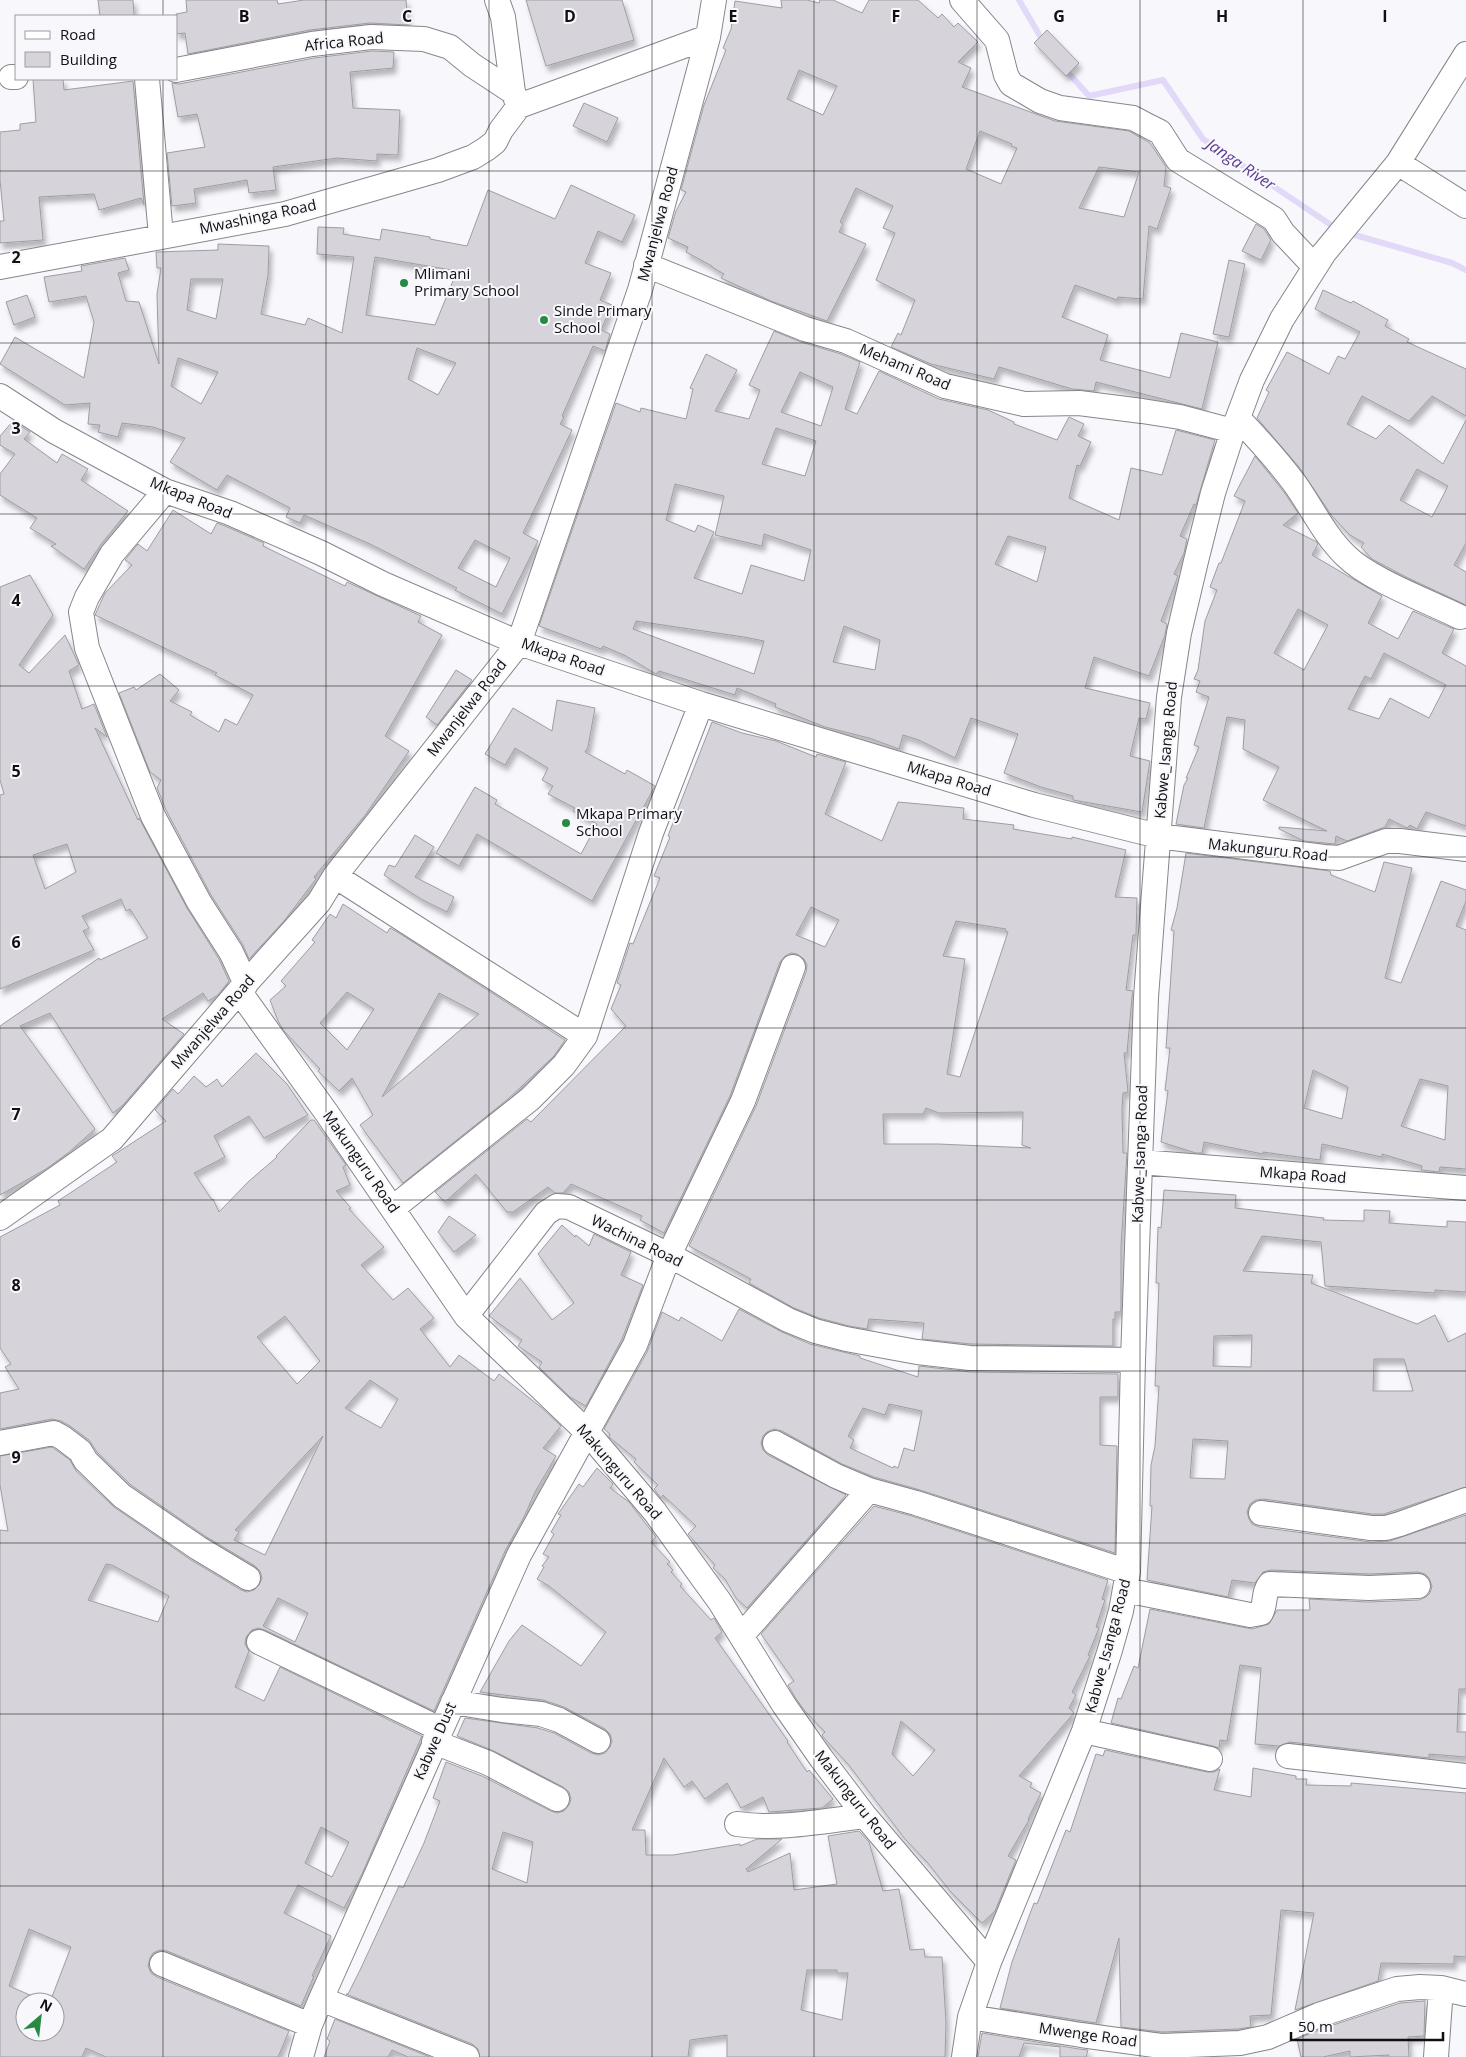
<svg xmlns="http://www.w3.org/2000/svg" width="1466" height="2057" font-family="'Open Sans',sans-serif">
<defs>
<filter id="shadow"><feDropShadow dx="3" dy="5.5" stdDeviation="2.5" flood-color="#0004"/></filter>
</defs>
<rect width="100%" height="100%" fill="#f8f7fc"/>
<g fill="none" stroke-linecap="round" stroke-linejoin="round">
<path stroke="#e1d9f7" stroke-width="6" d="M1019,0l25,43
M1064,68l25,28 74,-16 40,59 134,90
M1348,233l104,30 14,7"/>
</g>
<path fill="#d6d4da" stroke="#9e9da2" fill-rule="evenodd" filter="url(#shadow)" d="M98,0h35l1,16h-34z
M186,0h91l1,4 26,-4h102l2,25 -38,-2 -60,7 -122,24 -3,-21 -9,1v-20l11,-2z
M526,0h96l12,40 -88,26z
M781,0h26l12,3 1,-3h13l29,13 7,-13h49l20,18 4,-4 12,13 4,-4 20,19 -20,20 13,6 -9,19 93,34 74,10 21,12 16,24 -2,19 7,2 -14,41 -8,-3 -6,73 -25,-2 -1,3 -42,-15 -13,32 46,18 -8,25 70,18 11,-45 37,9 -16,67 -106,-27 -2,9 -22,-2 -73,-22 -5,12 -63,-15 -40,-17 7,-14 3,2 14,-35 -39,-20 19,-47 -12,-5 10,-22 -37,-18 -16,34 3,2 -4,8 27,12 -39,77 -56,-20 -50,-23 3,-4 -12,-7v-1l-26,-14 2,-5 -20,-9 8,-27 10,-19 -5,-2 23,-85 22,-55 -3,-2 8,-19 4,-28 47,7zM799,70l38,16 -14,29 -36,-16zM980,131l32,13 -1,2 6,2 -16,36 -35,-15zM1099,167l40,5 -15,45 -45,-9z
M1047,30l32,33 -13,13 -32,-33z
M372,51l22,1 -1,16 -43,4 3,36 47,2 -2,45 -21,-1v7l-40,-3 -64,9 3,23 -27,3 -2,-13 -53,9 2,14 -24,3 -5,-53 38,-6 -8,-33 -19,3 -6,-34 7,1 135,-26z
M33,79h30l1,11 69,-9 11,124 -3,-7 -42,12 -5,-16 -55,3 4,43 -43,3v-22h4l-4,-41v-48l20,-2v-6l16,-2z
M584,103l34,15 -11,24 -34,-16z
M571,185l64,30 -13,27 -24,-11 -13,32 26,10 -11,27 12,5 -11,25 9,4 -5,17 -12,-5 -31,70 2,1 -4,7 12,6 -49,103 15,8 -36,73 -47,-24 2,-2 -87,-44 -66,-29 -4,8 -14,-6 4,-9 -63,-33 -10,15 -47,-28 15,-24 -32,-11 -31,-4 -4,14 -20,-5 2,-7 -12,-1 2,-21 -25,2 -65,-41 15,-27 69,41 10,-56 -8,-26 -37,6 -5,-25 38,-6 -1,-5 44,-8 4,12 -11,3 8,28 13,1 20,62 -2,-70 4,-26h-4l-1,-16 62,-2v-6l51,2 -1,29 -7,39 44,11 3,-7 34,15 12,-76 -37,-3 1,-27 26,1 -1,6 37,6 2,-11 48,8v2l37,7 21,-56 67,29zM375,257l82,14 -22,54 -69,-10zM191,279h32l-7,40 -29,-9zM417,348l39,15 -18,32 -30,-16zM178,358l40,14 -17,32 -30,-18zM475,540l35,18 -14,29 -38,-19z
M1256,224l8,5 7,11 -10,20 -19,-9z
M1229,260l16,4 -16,73 -16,-3z
M1323,290l28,13 2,-2 35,19 -3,6 24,13 -2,3 59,27v47l-34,-20 -23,25 -47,-25 -15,28 29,15 13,-14 54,39 23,-44v123l-12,22 12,7v33l-60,-28 -34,-18 -11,-12 3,-4 -14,-8 -18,-19 -33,-49 -42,-49 12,-26 -3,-2 21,-38 42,22 9,-18 7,3 15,-27 -45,-23zM1417,469l31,17 -16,31 -32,-17z
M27,295l8,22 -21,8 -8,-23z
M774,331l27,11 40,12 19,8 -15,47 12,5 22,-43 60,28 49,11 26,12v2l43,16 12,-23 15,7 -6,12 13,6 -11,24 -3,-1 -8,33 50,22 12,-52 31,7 14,-45 39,10 -19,65 -2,-1 -14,32 7,3 -3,14 -10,21 4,2 -17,45 6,3 -2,11 -16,41 -55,-19 -9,31 65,15 -4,16 -7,-1 -9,38 20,5 -8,51 -69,-12v-4l-32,-9 -37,-14 14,-39 -47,-16 -16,40 -36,-18 -16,-5 -4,14 -30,-11 -44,-11 -50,-20 1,-3 -39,-16 -2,7 -76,-24 -3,3 -30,-18 -23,-10 -2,3 -62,-23 77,-223 24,9 1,-4 45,11 7,-30 -3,-1 16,-34 31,16 -22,41 34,8 11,-29 -11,-5zM800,372l33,15 -12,39 -40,-14zM776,428l40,13 -11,35 -43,-12zM675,484l49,12 -9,39 47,11 2,-12 47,16 -7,31 -53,-16 -9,29 -48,-16 20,-46 -16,-7 -3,7 -29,-12zM1008,536l38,11 -9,35 -42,-18zM636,621l108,16 20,4 -10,33 -121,-45zM844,626l36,14 -5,30 -42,-8z
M13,421l17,11 -6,7 33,24 5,-9 26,15 -7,11 47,31 -26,32 -18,26 -33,-23 5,-2 -26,-16 7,-10 -37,-23v-21l15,-20 -15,-9v-9z
M1255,456l29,36 14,21 -15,12 34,17 1,2 -6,11 70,41 -14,27 30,16 15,-28 41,18 -12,24 24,13v160l-40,-14 -9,17 -7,-4 -3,3 -18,-9 -4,8 -38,14 -11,-5 -1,8 -31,-3 -25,-12v-2l48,4 -64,-31 16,-33 -36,-18 2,-29 -18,-3 -23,111 -28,-4 8,-39 4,-7h-2l13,-31 -5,-2 15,-48 -13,-5 4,-11 -6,-2 4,-9 7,-49 12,-31 -7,-3 9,-24h2l24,-62 -11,-5zM1298,609l30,16 -24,45 -30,-17zM1384,653l62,32 -17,33 -39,-20 -11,21 -31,-10 17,-33 6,3z
M173,510l38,24 6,-11 8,3 39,17 -1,3 82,40 2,-4 74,34 -3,6 24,13 -57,101 24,15 -43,63 -52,63 2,2 -32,42 -35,38 -6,-14 -32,-50 -45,-85 -9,-22 4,-8 -11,-8 -31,-79 15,-6 2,3 24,-16 19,16 -9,11 22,11 -2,3 29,17 6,-13 12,6 16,-30 -38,-20 2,-2 -122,-58 10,-22 27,-28 -7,-5 13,-16 9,7z
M30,575l23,40 -34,50 10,8 36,-38 14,30 -10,6 13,38 12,-5 13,33 -12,-9 43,92 1,-2 48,90 32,51 10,22 -11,14 -10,6 -5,-8 -41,26 22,15 -61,71 -10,8 -63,-100 -30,13 75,103 -27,24 -22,16 -46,26v-169l99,-68 1,2 48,-22 -18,-29 -4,2 -5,-12 -39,17 7,12 -6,3 11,19 -94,39v-194l4,-1 -4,-14v-193zM67,844l9,28 -31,17 -12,-34z
M456,670l16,10 -35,45 -11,-8z
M557,700l38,8 -7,39 -3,5 40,22 2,-4 28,16 -63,115 -115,-67 -18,32 -23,-13 39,-66 22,13 -2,4 86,50 16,-30 -24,-13 2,-3 -27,-14 5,-8 -11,-6 6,-12 -33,-20 -10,17 -20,-11 28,-46 39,23z
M712,722l30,11 34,8 40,16 1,-3 29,8 -21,52 57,27 16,-39 66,6 -1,11 51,6 -1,4 59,10v-2l54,13 -11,47 22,1 -1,37h-3l-7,55 7,1 -1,6 -5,56h-3l4,39 -5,1 -1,16 1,44h4l-6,93v66h-6v7h-2v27l-142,-2 -49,-5 2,-16 -55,-4 -2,10 -18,-3 -30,-8 -25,-10 -45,-25 2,-4 -62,-33 67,-140 50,-134 1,-7 -3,-6 -7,-5 -6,-1 -6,3 -5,6 -50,134 -66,137 -24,-13 2,-4 -71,-32 -8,9h-8l-7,-6 -35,25h-6l-31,-38 -31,28 -10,-10 92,-73 4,3 95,-96 -15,-17 10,-24 -4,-2 13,-40 3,1 27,-66 -6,-2 16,-39 -2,-1 12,-32zM811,907l28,13 -14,27 -29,-12zM956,921l50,8 -1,2 3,1 -48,145 -13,-3 18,-115 -22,-3zM926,1108l13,5 84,-1 -1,33 9,3 -93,-4h-54l-1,-30h40z
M415,835l19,12 -19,30 39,20 -7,15 -26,-13 -37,-24 5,-10 6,2z
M1186,853l144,18 1,4 44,17 9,-30 28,6 -27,110 16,5 40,-102 25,9v11l-10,25 10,4v239l-26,-2 -1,5 -18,-2 1,-4 -40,-12v3l-60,-13 -2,16 -57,-8v2l-59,-12 -2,11h-6l-35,-11 7,-51 -3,-1 5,-42h-4l8,-117 -3,-1 6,-22zM1313,1070l35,17 -6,32 -38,-11zM1420,1079l28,7 -3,54 -44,-14z
M343,904l44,29 3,-5 9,5 166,107 -11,16 -46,43 -105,84 -43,-58 13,-10 -21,-37 -13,13 -21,-20 2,-2 -36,-38 -6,-10 -8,-21 16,-14 -5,-5 34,-39 -3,-2 18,-26 6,4zM347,992l27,17 -27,41 -27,-27zM439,993l40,21 -97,83z
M256,1053l31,31 21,31 -44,23 -15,-22 -35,20 11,21 -31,16 18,27 1,-1 6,13 29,-30 29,-25 -1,-1 35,-36h3l32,45 -3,2 7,18 -14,6 15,17 -2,1 35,38 -23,18 32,35 15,-12 26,30 -14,11 30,38 9,-12 35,26 5,-7 43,34 19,18 -18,22 13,8 -21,36 -11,25 -18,32 -72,162 -169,-81 -7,-2 -6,2 -6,7 -1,7 4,7 -14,36 29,14 16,-34 142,69 -60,138 -18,34 -46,-23 -14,28 47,23 -19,40h2l-13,30 -134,-55 -7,-1 -7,3 -3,5 -2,8 3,7 6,4 132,54 -11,26h-172l-20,-9 -4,9h-82v-527l8,1 -8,-46v-29l52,-9 18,13 6,11 38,36 77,53 50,30 6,2 7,-2 5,-5 3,-7 -2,-7 -5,-5 -50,-30 -74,-51 -34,-33 -8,-12 -19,-14 -9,-5 -9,-2 -52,10v-36l19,-4 -14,-22 6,-3 -11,-16v-111l60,-32 -2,-4 59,-39 -5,-6 54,-35 -11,-11 18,-21 5,5 16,-18 12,11 11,-8 5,8zM285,1316l35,45 -23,23 -40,-47zM370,1380l28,19 -17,29 -36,-20zM323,1436l-58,119 -31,-15 5,-8 -4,-2zM106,1564l6,1 57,31 -11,26 -70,-22zM278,1598l30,15 -13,29 -32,-16zM321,1827l28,15 -17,35 -27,-14zM29,1929l42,18 -21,55h5v30h-30v-30h21l-37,-16z
M1164,1190l72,5 -1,13 89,10 -1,2 41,1v-11l26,1 -1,12 58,4v-6l19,1v70l-31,-2v3l-110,-7 -4,-44 -59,-6 -19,35 70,4 -2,8 106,41 18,-9 13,27 18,-9v154l-82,27h-12l-109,-15 -7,1 -6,4 -3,8 2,7 3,5 7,3 112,15 19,-1 76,-26v174h-7l-2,43h9v25l-37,-3v4l-139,-16 -11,4 -24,-2 6,-76 -21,-3 -13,76 -7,-1 -1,8 -6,-2 -102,-23 7,-25 3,1 13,-33 4,2 12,-59 102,20 17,-5 8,-14h33l-1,-11 59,3 51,-2 7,-3 4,-4 2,-7 -3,-8 -4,-4 -7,-2 -49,2 -98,-4 -8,2 -8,11 -23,-3 -4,17 -81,-17 5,-74h-2l1,-41 4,-19 4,-60h-4l4,-103h-3l2,-56 3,1zM1252,1335l-1,32 -38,-1 1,-30zM1374,1359h30l9,32h-40zM1193,1439l35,2 -3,38 -35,-1z
M449,1216l27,19 -22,17 -16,-20z
M562,1225l13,12 1,-2 13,11 5,-12 37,18 -10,23 22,10 -21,54 -36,67 -16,-9 -31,-30 3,-5 -24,-16 4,-6 -33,-24 31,-38 32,42 22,-17 -36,-49z
M739,1309l43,23 28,12 50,12v2l58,19 1,-11 51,6 148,2v23h-18v48l17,1 -2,107 -195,-63 -46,-13 -32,-13 -60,-33 -8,-2 -7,3 -4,4 -2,7 2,7 5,5 78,40 -99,113 -11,-10 -11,-19 -12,-11 2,-3 -27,-31 8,-8 -33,-31 -2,3 -7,-9 4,-4 -24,-23 2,-3 -27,-22 1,-3 -6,-5 43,-77 15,-40 17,9 2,-4 41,24zM889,1404l33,7 -8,40 -10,-3 -6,20 -4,-2 -1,2 -43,-20 4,-8 -6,-4 15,-28 22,7z
M597,1468l16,16 -3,4 19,14 27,35 -5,5 19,20 -3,2 6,6 -2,2 11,12 -2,2 31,34 3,-2 8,14 -7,6 73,103 -1,1 20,30 2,-2 24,29 -11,9 -53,4 -6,-15 -22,11 -14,-25 -22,16 -13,-18 -8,6 -20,-29 -32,72h13l1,25h27l67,-11v2l17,-7h25l-36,30 2,3 42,-19 4,37 43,-6 -9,-48 31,-5 10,11 14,49 16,-2 11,61 14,-1 1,8h17l4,66 -1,34h-218v-22l-37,5 -2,17h-208l-2,-8 -6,-5 -126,-50h2l13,-26 38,-82 4,2 21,-45 16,-42 -7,-3 13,-36 36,14 69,35 6,2 7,-2 5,-6 2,-6 -2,-7 -6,-5 -69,-36 -37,-15 8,-18 73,10 16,5 37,20 7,2 7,-2 5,-6 2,-6 -2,-7 -5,-5 -41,-22 -21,-7 -63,-8 29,-51 13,-16 59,41 25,-34 -57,-46 -12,-7 7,-12 -2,-1 7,-9 -6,-3 11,-20 -3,-2 10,-17 -3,-1 21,-30 4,3zM503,1832l30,10 -6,41 -35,-14zM807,1970h30v3h11l-6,47 -41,-10z
M874,1506l38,10 196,64 -6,19 3,1 -9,27 3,1 -11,27 2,1 -18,36 4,3 -7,13 5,5 -55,63 13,7 -2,4 11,6 -13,26 1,1 -21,36 8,4 -21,51 -13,12 -31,-31 -24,-30 -22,-23 -57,-75 -24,-26 -2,-3 3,-3 -21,-22 -9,-13 -7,-12 6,-4 -33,-47zM901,1721l34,29 -22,26 -21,-22z
M1105,1750l102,22h7l6,-3 -6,21 37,7 2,-29 43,8v3h11l-1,6 45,1v-3l115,10v164l-12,-1v8l-73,-1 -3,18 -83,29 19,-97 -33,-3 -10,105 -21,1 1,11 -13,2 -76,3 -41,-5 -2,-89 -23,85 -96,-15 12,-46 22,-59 3,1 29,-74 4,2 26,-78 7,2z
M1425,2001l-1,35 -16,1 1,20h-20v-2l-39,2v-6l-27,6h-22l-4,-18 27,-11 76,-25z
M335,2019l95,38h-22l-16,-7 -4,7h-64l6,-16 -3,-2z
M982,2033l97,16 9,1 -2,7h-26v-10l-36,-4 -5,14h-41z"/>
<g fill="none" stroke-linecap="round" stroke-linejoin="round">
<defs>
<path id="minor" d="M497,0l6,17 10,75
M962,0l35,40 9,35 5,9 29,17 20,7 73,10 17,9 10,5 18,28 96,59 9,14 32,34
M176,70l136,-26 59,-7 53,2 26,8 22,18 41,27 6,14
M11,77h5
M147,79l14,157
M519,106l189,-69
M1398,163l68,43
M646,265l159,64 41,12 99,45 79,18 55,-1 63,8 38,6 53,14
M0,267l285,-53 153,-44 35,-13 13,-8 9,-7 6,-12 18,-24
M0,396l54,35 111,60 65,22 91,40 62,31 136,59 182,61 333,101 124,31 166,21 15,1 47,-17h14l66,8
M1238,418c20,21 40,43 57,66 17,24 30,52 51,72 24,24 82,45 114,61
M165,491l-53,63 -25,43 -6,15 6,36 66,168 46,86 32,50 15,32
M335,876l250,160
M239,991l87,121 140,204 122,117 67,79 65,90 64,103 37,53 44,58 124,146
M1140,1162l326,26
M393,1208l137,-109 34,-34 21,-29 66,-203 50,-129
M0,1218l112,-79 127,-148 80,-89 16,-26 184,-233 121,-353 68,-253 6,-37
M466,1316l80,-103 11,-7 12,1 100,48 119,65 27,11 31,8 71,13 53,6 163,2
M0,1443l54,-10 9,5 17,13 6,10 36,35 76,52 50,30
M775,1443l61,33 33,14 47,13 212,69
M1261,1513l110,15h15l14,-4 66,-24
M1125,1590l125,25 11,-2c5,-9 2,-21 9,-29l99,4 49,-2
M742,1635l127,-145
M259,1642l181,87
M453,1702l49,8 39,4 18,6 39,21
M1084,1731l126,28
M434,1742l54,21 69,36
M1288,1756l178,20
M737,1824c42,6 86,-3 128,-8
M162,1964l148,61
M321,1999l146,58
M970,2017l111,18 80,11 79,-3 28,-6 51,-22 78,-26 23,-2 21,1 25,6
M301,2057l9,-32 11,-26 198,-444 116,-210 34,-90 74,-154 50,-134
M964,2057l6,-40 19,-55 95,-231 26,-81 11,-39 7,-39 5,-212 13,-363 23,-300 10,-64 17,-72 17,-68 20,-62 19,-51 30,-61 42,-66 74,-90 68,-109
M1436,2057l5,-69"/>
</defs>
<use href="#minor" stroke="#88868b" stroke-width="26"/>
<use href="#minor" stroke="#fff" stroke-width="24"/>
</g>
<path fill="none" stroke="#101012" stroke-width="1" stroke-opacity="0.55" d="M163,0v16M326,0v2057M489,0v2057M652,0v2057M814,0v2057M977,0v2057M1140,0v2057M1303,0v2057M163,79v1978M0,171h1466M0,343h1466M0,514h1466M0,686h1466M0,857h1466M0,1028h1466M0,1200h1466M0,1371h1466M0,1543h1466M0,1714h1466M0,1886h1466"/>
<g fill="#268b40" stroke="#f8f7fc" stroke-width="2">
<circle cx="404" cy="283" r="5"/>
<circle cx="544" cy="320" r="5"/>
<circle cx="566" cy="823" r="5"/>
</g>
<g text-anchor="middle" stroke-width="4" stroke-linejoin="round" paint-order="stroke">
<g font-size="15" fill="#101012" stroke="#f8f7fc">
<text transform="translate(344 42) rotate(-6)" y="5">Africa Road</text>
<text transform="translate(258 217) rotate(-12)" y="5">Mwashinga Road</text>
<text transform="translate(658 224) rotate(-75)" y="5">Mwanjelwa Road</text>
<text transform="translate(905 367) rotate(23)" y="5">Mehami Road</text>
<text transform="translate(191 498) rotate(22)" y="5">Mkapa Road</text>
<text transform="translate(563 657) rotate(19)" y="5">Mkapa Road</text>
<text transform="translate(467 708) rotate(-52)" y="5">Mwanjelwa Road</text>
<text transform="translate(1166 750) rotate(-85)" y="5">Kabwe_Isanga Road</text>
<text transform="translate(949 779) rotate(17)" y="5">Mkapa Road</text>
<text transform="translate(1268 850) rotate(6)" y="5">Makunguru Road</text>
<text transform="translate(213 1022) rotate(-49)" y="5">Mwanjelwa Road</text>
<text transform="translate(1140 1154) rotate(-88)" y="5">Kabwe_Isanga Road</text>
<text transform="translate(361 1162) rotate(55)" y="5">Makunguru Road</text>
<text transform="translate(1303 1175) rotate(4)" y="5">Mkapa Road</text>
<text transform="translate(637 1241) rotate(26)" y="5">Wachina Road</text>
<text transform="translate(619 1472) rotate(49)" y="5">Makunguru Road</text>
<text transform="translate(1108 1646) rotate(-75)" y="5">Kabwe_Isanga Road</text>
<text transform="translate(435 1741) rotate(-66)" y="5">Kabwe Dust</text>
<text transform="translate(855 1800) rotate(52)" y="5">Makunguru Road</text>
<text transform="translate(1088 2035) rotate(8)" y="5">Mwenge Road</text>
</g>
<g font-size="15" fill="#101012" stroke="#f8f7fc" text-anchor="start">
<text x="414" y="279">Mlimani<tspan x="414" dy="17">Primary School</tspan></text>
<text x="554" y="316">Sinde Primary<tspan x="554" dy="17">School</tspan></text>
<text x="576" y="819">Mkapa Primary<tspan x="576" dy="17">School</tspan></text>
</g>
<g font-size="16" font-style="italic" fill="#5a3b8d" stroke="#f8f7fc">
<text transform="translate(1241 164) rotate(34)" y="6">Janga River</text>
</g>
</g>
<g font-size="16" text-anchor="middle" font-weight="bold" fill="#101012" stroke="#f8f7fc" stroke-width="4" stroke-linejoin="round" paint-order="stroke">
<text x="244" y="22">B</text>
<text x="407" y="22">C</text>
<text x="570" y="22">D</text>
<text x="733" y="22">E</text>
<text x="896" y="22">F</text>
<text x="1059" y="22">G</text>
<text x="1222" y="22">H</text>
<text x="1385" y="22">I</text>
<text x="16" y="263">2</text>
<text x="16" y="434">3</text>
<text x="16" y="606">4</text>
<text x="16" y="777">5</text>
<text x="16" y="948">6</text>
<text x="16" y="1120">7</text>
<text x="16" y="1291">8</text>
<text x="16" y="1463">9</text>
</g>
<rect x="15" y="15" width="162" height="65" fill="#f8f7fc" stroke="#9b9b9e"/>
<rect x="25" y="31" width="25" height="8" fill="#ffffff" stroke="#9b9b9e"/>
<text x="60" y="40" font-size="15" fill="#101012">Road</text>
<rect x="25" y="52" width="25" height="15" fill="#d6d4da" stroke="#9b9b9e"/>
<text x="60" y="65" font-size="15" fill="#101012">Building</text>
<g transform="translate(40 2017) rotate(28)"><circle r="24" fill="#f8f7fc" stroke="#9b9b9e"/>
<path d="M0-4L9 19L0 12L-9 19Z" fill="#268b40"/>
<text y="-8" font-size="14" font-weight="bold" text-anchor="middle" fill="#101012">N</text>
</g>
<path d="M1291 2032v8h152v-8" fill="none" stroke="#101012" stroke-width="2.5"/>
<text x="1298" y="2032" font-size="15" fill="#101012" stroke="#f8f7fc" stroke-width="4" paint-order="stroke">50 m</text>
</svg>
